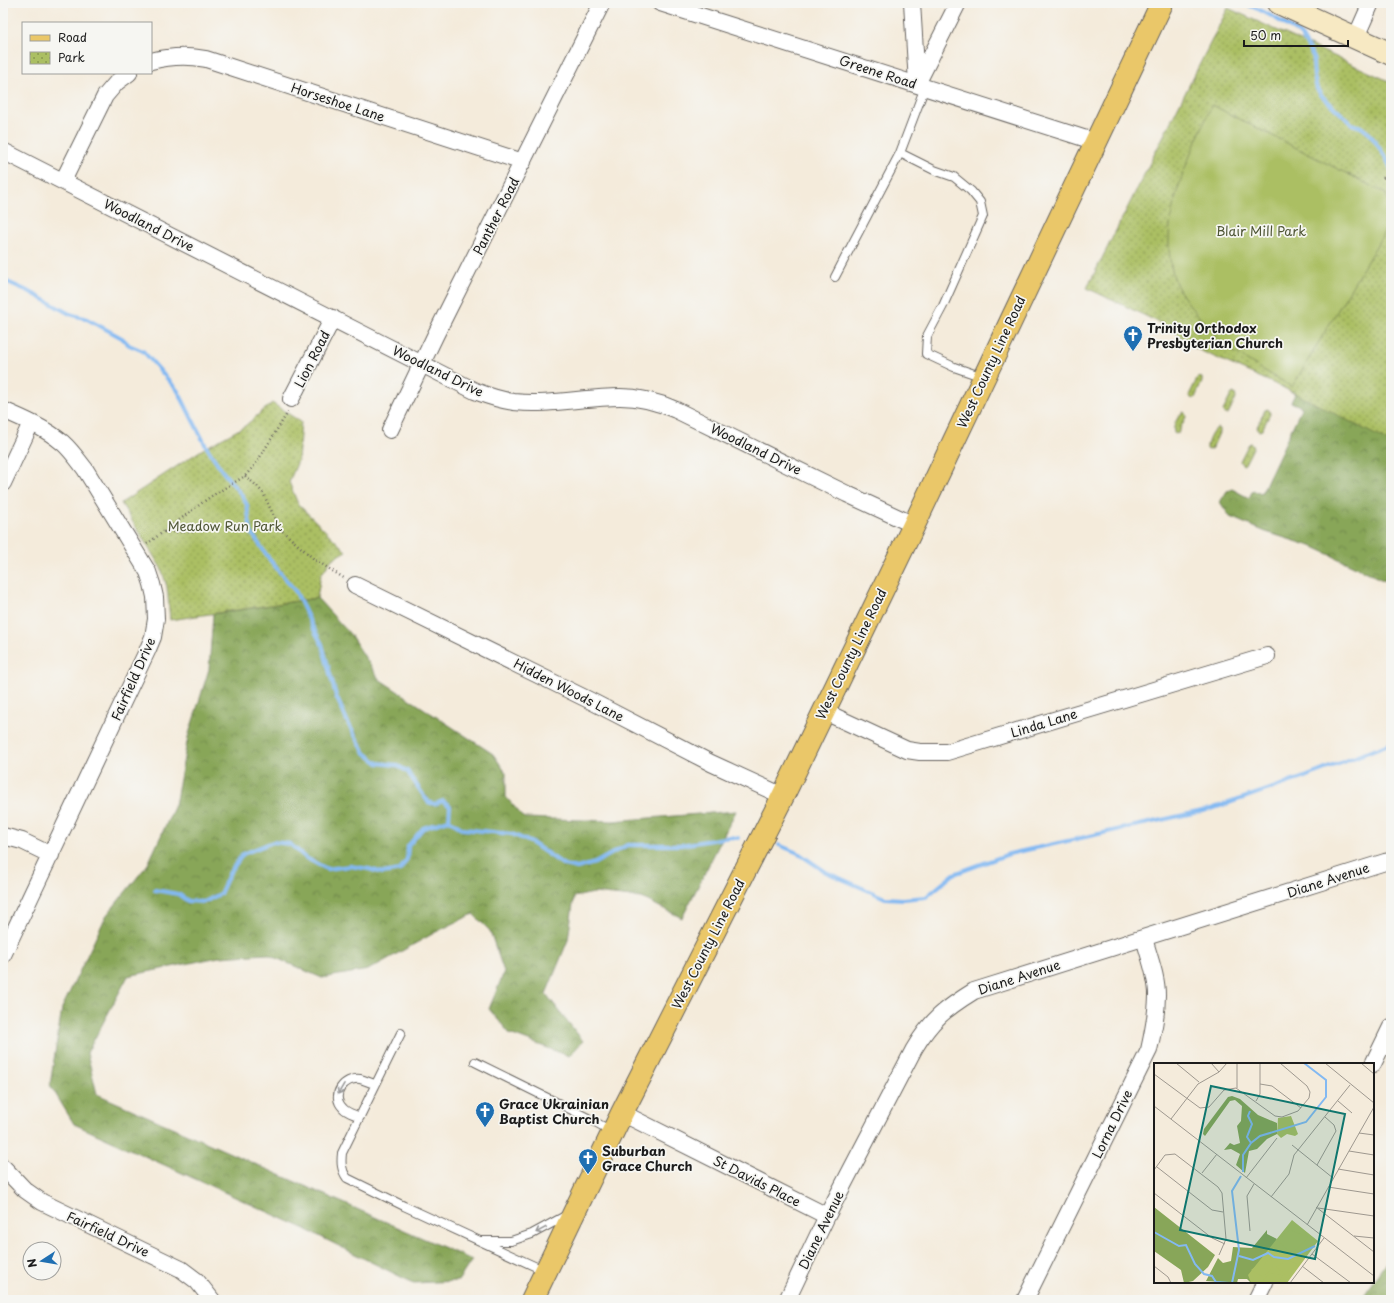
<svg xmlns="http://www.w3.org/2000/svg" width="1394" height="1303" font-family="'Playpen Sans',sans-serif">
<defs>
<pattern id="forest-crowns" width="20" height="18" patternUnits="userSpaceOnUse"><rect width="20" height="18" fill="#88a659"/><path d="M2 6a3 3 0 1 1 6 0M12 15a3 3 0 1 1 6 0" fill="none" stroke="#6e8649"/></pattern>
<pattern id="park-dots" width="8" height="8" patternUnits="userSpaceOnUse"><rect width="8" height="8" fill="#abbf63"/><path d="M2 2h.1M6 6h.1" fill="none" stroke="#8a9a51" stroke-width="1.8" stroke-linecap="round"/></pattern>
</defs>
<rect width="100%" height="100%" fill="#f6f6f2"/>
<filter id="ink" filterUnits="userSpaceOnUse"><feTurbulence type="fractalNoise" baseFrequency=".025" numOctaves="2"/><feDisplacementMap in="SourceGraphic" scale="8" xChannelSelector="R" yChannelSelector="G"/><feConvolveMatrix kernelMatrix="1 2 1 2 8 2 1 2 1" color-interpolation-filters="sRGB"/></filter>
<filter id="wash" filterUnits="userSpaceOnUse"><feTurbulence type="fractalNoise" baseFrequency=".012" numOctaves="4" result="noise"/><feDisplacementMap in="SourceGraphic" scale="16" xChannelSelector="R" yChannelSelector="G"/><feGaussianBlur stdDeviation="0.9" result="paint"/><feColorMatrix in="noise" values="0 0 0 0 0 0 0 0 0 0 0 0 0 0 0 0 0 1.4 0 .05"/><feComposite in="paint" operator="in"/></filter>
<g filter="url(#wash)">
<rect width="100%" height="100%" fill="#f4ebdb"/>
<path fill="url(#forest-crowns)" stroke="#52613a" d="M1290,391l101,9v184l-77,-37 -48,-15 -36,-15 -10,-15 7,-11 5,-2 17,9 4,-8 8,4 41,-87 -11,-5 4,-8z
M317,598l33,36 29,45 114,75 13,19v24l18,21 88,3 124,-10 -54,107 -40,-20 -48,-5 -20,4 -6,43 -22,54 37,47 -14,15 -59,-22 -21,-25 15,-37 -14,-41 -17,-17 -37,18 -68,38 -46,8 -55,-24 -48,3 -91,19 -41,77 10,41 375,166 -14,21 -45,2 -112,-56 -227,-103 -24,-39 12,-77 44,-92 42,-52 27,-59 13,-68 21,-68 4,-55z
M1391,1255v45h-29l3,-7z"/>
<path fill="url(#park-dots)" stroke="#646e40" d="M1228,8l163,74v361l-96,-50 -105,-47 -15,-16 -88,-42z
M1200,377l2,1v4l-7,16 -3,1 -3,-4 8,-16z
M1233,393l2,1 1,4 -8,16h-4l-1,-3 8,-16z
M272,403l29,19 -3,39 -9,21 9,22 48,47 -14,8 -11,16 -4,23 -147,22 -3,-33 -6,-19 -40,-65 82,-54 42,-23z
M1268,409l1,1 1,4 -8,16 -3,1 -2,-4 8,-17z
M1183,412l2,1 1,4 -8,16 -3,1 -1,-1c-2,-6 4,-18 9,-21z
M1217,428l2,1v4l-7,16 -3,1 -2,-1c-1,-6 5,-18 10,-21z
M1250,443l2,1 1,4 -8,16 -2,1 -3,-4 8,-16z"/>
<path fill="#abbf63" stroke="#646e40" d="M1212,105l173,88 6,14v14l-99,166c-21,-13 -44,-25 -64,-40 -10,-6 -17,-18 -25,-26 -8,-9 -24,-28 -28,-40 -20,-60 14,-122 37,-176z"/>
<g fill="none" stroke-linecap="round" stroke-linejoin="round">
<path stroke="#83b9f2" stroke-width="4" d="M1243,3l17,7 15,8 22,14 5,5 12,21 -1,5 1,13 3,13 4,6 31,29 9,3 9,7 16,24 5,11
M3,280l27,12 40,22 17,5 35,19 7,7 14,6 35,40 28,55 17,26 18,22 6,11 4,27 19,28 26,32 15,32 11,20 14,52 13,29 16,28 13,10 18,2 11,6 21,31 7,2 8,-3 7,5 -1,14
M779,845l19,8 28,19 59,26 18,1 23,-2 28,-23 55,-20 202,-45 94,-32 86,-34
M155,890l23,4 10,7 16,1 16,-8 10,-22 13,-18 30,-12 17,2 16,14 21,11 23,-3 19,3 14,4 17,-3 7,-11 1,-13 15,-18 26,-8 14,9 49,5 20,9 32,22 13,3 18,-5 32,-18h54l49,-8 8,1"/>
</g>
</g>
<g filter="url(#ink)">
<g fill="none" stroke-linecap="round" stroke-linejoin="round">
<defs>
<path id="service" d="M925,87l-25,66 34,17 20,7 17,14 9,11 3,14 -40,90 -16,30 -1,18 28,13 29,10
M835,277l65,-124
M401,1033l-59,120c-1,9 -1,17 5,25l57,28 141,65
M475,1062l113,56 25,14
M360,1117c-6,-3 -13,-4 -17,-9 -13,-13 1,-31 17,-29 5,1 10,4 15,5
M481,1241h30l21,-7 35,-19"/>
<path id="minor" d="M660,3l436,139
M912,3l5,80
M1356,37l15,-34
M151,61c19,-5 36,-6 55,-2l317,103
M917,84l41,-81
M3,151l472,240c13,5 25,9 39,11 35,4 71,-5 106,-5 20,0 38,5 56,13l171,84 67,31
M63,181l42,-85 12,-14 12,-9
M291,399l42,-81
M3,410c21,9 42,18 60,33 8,7 15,17 22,26l63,103 4,12 3,13 1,22 -3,18 -5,12 -145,306
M390,430l45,-94 167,-333
M3,483l28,-60
M355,585l234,115 122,63 72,33
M823,711l84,39 13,2h27l320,-96
M3,836l19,5 29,14
M1373,1064l18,-37
M622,1113l205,103
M3,1167l22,23 17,12 139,67 16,12 15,19
M787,1300l40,-84 87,-167c17,-29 31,-40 60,-58l411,-129 6,-1
M1025,1300l124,-250c4,-18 8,-36 8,-55 0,-19 -8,-38 -13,-57
M1256,1300l9,-18"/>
<path id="secondary" d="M1279,3l112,51"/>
<path id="primary" d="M532,1300l90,-187 161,-317 131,-271 248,-522"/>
</defs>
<use href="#service" stroke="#68645f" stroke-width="10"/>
<use href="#minor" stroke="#68645f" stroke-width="18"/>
<use href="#secondary" stroke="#68645f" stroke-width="24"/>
<use href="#primary" stroke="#68645f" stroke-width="24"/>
<path stroke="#68645f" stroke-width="2.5" stroke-dasharray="1 3" stroke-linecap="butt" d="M1383,178l8,-5
M245,476l12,10 6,7 17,36 35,31 29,18
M164,532h29
M147,544l63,-47 35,-21 10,-11 33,-53"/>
<use href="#service" stroke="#fff" stroke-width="8"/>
<use href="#minor" stroke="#fff" stroke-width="16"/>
<use href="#secondary" stroke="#f7e9c3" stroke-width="22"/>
<use href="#primary" stroke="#eac769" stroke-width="22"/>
</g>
<defs><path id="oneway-shaft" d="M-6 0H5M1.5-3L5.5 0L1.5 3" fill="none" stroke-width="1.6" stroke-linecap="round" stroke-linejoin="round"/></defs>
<g stroke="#999">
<use href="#oneway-shaft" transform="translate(341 1089) rotate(120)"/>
<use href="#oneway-shaft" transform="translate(541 1230) rotate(152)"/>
</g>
</g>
<defs>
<symbol id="church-pin" viewBox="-11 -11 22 30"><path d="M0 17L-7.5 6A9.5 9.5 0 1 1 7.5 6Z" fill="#1f6fb2" stroke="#f6f6f2"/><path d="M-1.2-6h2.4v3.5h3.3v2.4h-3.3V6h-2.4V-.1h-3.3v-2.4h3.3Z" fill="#fff"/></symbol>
</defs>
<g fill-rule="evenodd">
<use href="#church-pin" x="1122" y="324" width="22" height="30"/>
<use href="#church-pin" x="474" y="1100" width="22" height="30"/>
<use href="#church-pin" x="577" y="1147" width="22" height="30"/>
</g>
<g text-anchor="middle" stroke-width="3.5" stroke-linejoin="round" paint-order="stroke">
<g font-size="13" fill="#1c1c1c" stroke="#f6f6f2">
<text transform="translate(878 72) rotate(18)" y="5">Greene Road</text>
<text transform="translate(338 102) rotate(18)" y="5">Horseshoe Lane</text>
<text transform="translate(496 216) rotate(-63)" y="5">Panther Road</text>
<text transform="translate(149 225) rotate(27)" y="5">Woodland Drive</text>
<text transform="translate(312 359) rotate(-63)" y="5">Lion Road</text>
<text transform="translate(991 362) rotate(-65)" y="5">West County Line Road</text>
<text transform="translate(438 371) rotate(26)" y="5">Woodland Drive</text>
<text transform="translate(756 449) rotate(26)" y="5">Woodland Drive</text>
<text transform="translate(851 654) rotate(-64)" y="5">West County Line Road</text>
<text transform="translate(133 679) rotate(-66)" y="5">Fairfield Drive</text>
<text transform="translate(569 690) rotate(27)" y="5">Hidden Woods Lane</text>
<text transform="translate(1044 723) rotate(-17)" y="5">Linda Lane</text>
<text transform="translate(1328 880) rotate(-18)" y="5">Diane Avenue</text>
<text transform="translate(708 944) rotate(-63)" y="5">West County Line Road</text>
<text transform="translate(1019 977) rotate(-18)" y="5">Diane Avenue</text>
<text transform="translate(1112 1124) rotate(-64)" y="5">Lorna Drive</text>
<text transform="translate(757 1181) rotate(27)" y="5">St Davids Place</text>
<text transform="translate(821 1230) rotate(-64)" y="5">Diane Avenue</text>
<text transform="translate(108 1234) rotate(25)" y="5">Fairfield Drive</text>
</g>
<g font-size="13" fill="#4e5535" stroke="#f6f6f2">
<text x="1261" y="236">Blair Mill Park</text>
<text x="225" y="531">Meadow Run Park</text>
</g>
<g font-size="13" font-weight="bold" fill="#1c1c1c" stroke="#f6f6f2" text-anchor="start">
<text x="1147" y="333">Trinity Orthodox<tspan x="1147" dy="15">Presbyterian Church</tspan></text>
<text x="499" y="1109">Grace Ukrainian<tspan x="499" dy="15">Baptist Church</tspan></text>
<text x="602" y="1156">Suburban<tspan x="602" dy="15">Grace Church</tspan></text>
</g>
</g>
<g transform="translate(1154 1063)">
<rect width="220" height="220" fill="#f4ebdb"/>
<path d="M78,33l8,3 18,16 19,8v11l-10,5 -10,10 -8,2 -4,22 -9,-8 4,-11 -9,-5 -7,1 6,-7 4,2 6,-2 -3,-17 4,-5 1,-15 -7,-6 -5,1 -25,35 -2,-2 1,-5 24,-32zM0,144l61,48 -7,12 -15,14 -9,2 -3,-13 -27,-19zM113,167v4l10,5 -26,44 -4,-4h-9l-1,4 -31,-2 12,-23 5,5 8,-2 2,-14 19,1z" fill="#88a659"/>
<path d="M137,53l7,18 -3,2 -8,-2 -6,4 -4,-4 1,-16zM138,157l26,21 -31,42h-36l-3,-8z" fill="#abbf63"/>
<path d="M136,167l18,7 -16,17 -15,-14zM117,194l2,11 -10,9 -12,-7 9,-7 4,2zM133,197l10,4 -7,11 -3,1 -11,-9zM117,210l12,2 -4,8 -16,-3z" fill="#abbf63"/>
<path fill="none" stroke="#83b9f2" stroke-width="2" d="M97,80l9,-7 46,-14 20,-25v-17l-22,-17M89,109v-17l8,-12 -4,-6 5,-13 -4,-8 2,-5M0,169l25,14 7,-1 9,19 9,10 8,2 4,6 14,1M85,193l14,4 15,-7 6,4 14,2 27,-13M78,220l7,-33 -7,-59 9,-15"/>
<path fill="none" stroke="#9e988f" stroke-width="1" d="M22,0l23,19M57,0l8,9M171,0l49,40M207,0l13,11M0,11l46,34 9,-1 15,-17 12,-2 39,28 7,1 16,-6 11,-13 1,-6 -3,-6 -27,-23M106,21l12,2 29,22M83,25v-25M102,38l4,-7v-31M184,38l14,12M0,43l220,170M17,56l27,-35 21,-12 8,-9M205,70l15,2M138,82l41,33M195,88l25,4M163,102l19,-34 -2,-6 -9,-8M3,104l55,43 11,2M184,106l36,6M0,107l11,-15 10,-1 43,33 4,6 4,46 -7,16M48,110l15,-19M92,115l31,-40M174,124l46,7M0,130l58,45 13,6M117,134l18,-23 5,-19 56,-70M162,144l58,45M164,145l56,8M153,162l67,-118M96,168l-3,-35 7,-12M200,173l20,2M158,191l39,29M0,203l14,11 3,6M148,203l22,17M136,220l34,-45"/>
<path fill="#0f766e" fill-opacity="0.15" stroke="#0f766e" stroke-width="2" d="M57,23l134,28 -30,145 -135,-29z"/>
<rect width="220" height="220" fill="none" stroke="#1c1c1c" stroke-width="2"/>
</g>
<rect width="1394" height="1303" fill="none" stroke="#f6f6f2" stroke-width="16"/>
<rect x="22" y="22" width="130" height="52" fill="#f6f6f2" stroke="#9f9f9c"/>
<rect x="30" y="35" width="20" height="6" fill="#eac769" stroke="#9f9f9c"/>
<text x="58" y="42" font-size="12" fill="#1c1c1c">Road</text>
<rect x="30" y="52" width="20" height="12" fill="url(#park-dots)" stroke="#9f9f9c"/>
<text x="58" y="62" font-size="12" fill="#1c1c1c">Park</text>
<g transform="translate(42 1261) rotate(258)"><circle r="19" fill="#f6f6f2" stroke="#9f9f9c"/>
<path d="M0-3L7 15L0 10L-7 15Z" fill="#1f6fb2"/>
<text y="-6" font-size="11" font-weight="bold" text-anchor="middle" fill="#1c1c1c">N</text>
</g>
<path d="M1244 40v6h104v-6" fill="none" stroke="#1c1c1c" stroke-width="2"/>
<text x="1250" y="40" font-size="12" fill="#1c1c1c" stroke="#f6f6f2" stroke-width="3" paint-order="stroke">50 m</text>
</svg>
